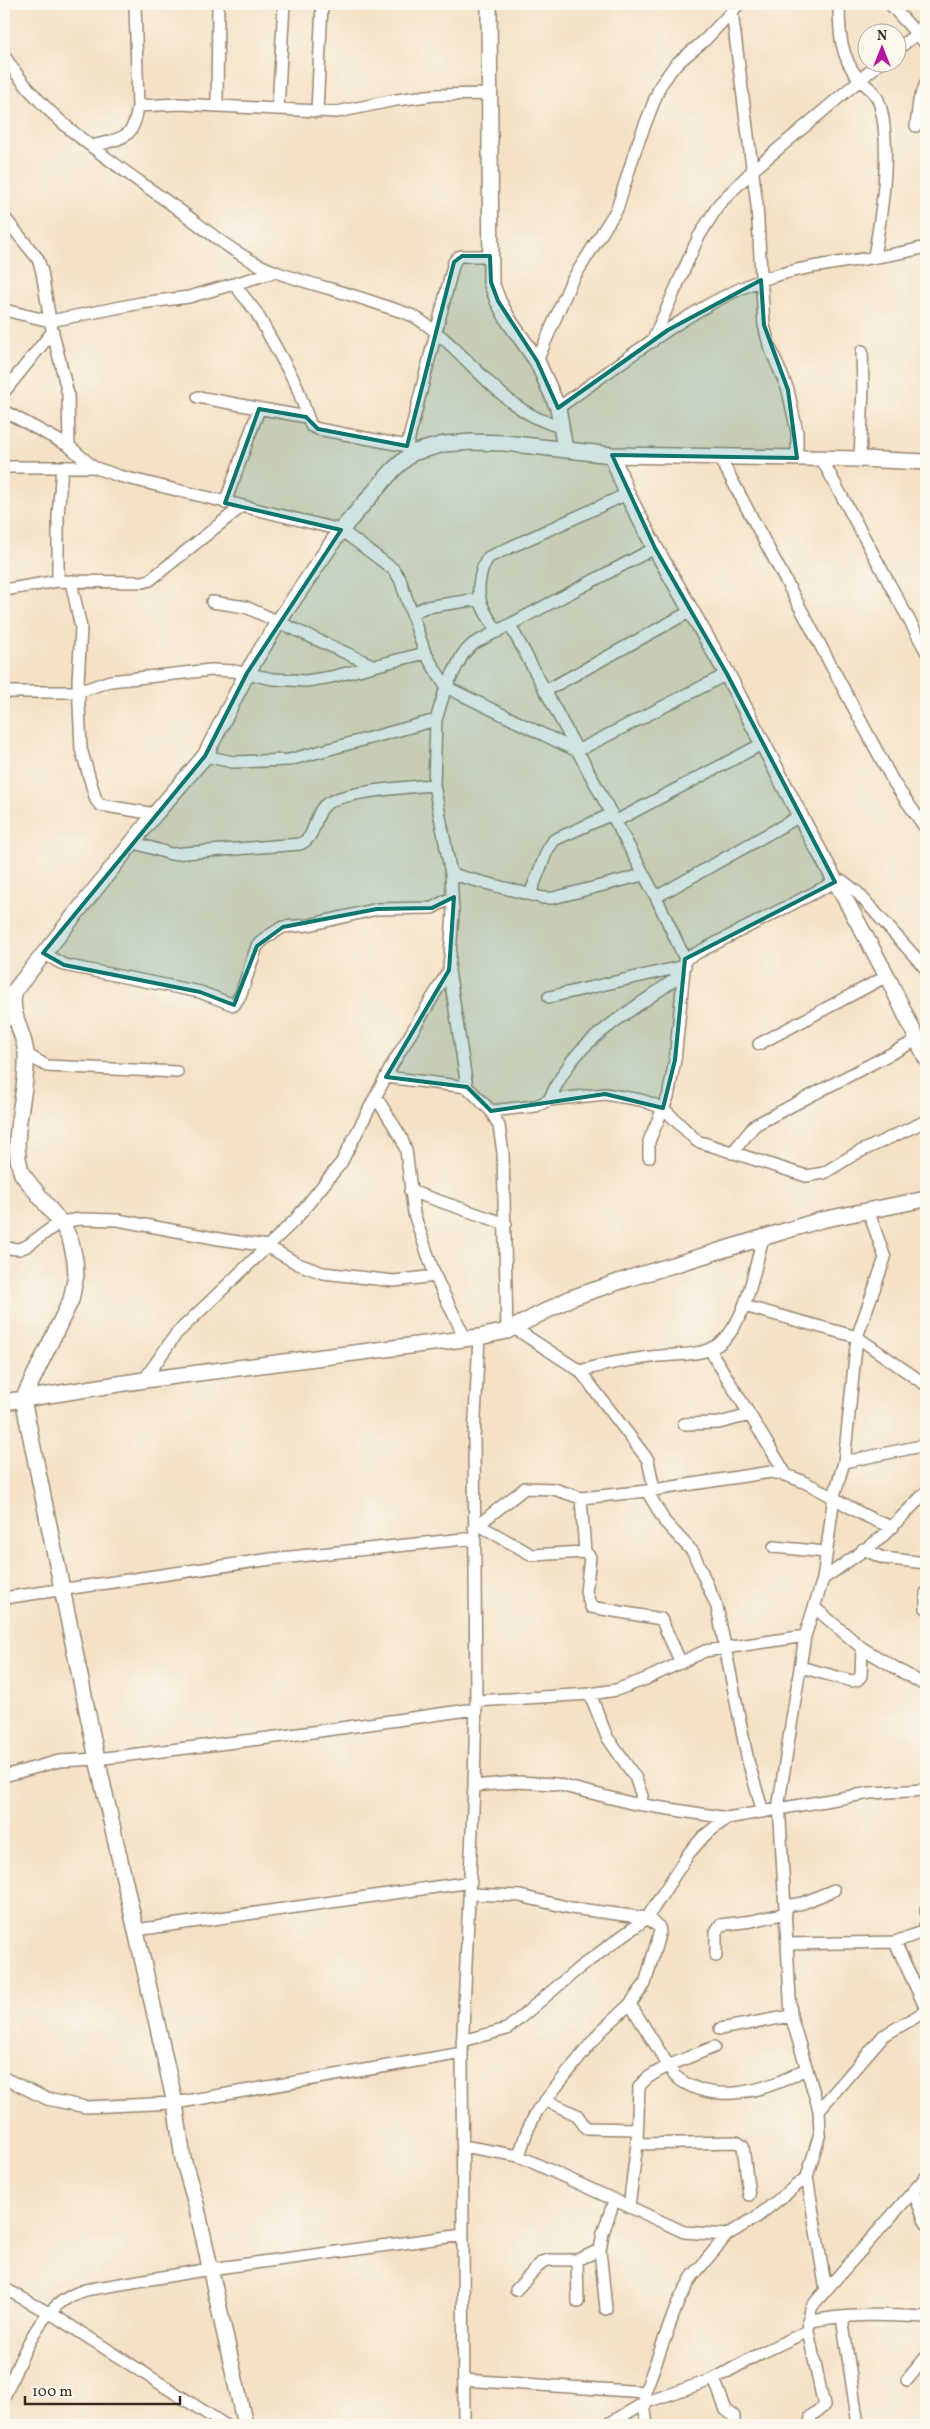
<svg xmlns="http://www.w3.org/2000/svg" width="930" height="2429" font-family="Vollkorn,serif">
<rect width="100%" height="100%" fill="#fbf7ec"/>
<filter id="ink" filterUnits="userSpaceOnUse"><feTurbulence type="fractalNoise" baseFrequency=".02" numOctaves="2"/><feDisplacementMap in="SourceGraphic" scale="10" xChannelSelector="R" yChannelSelector="G"/><feConvolveMatrix kernelMatrix="1 2 1 2 8 2 1 2 1" color-interpolation-filters="sRGB"/></filter>
<filter id="wash" filterUnits="userSpaceOnUse"><feTurbulence type="fractalNoise" baseFrequency=".0096" numOctaves="4" result="noise"/><feDisplacementMap in="SourceGraphic" scale="20" xChannelSelector="R" yChannelSelector="G"/><feGaussianBlur stdDeviation="1.12" result="paint"/><feColorMatrix in="noise" values="0 0 0 0 0 0 0 0 0 0 0 0 0 0 0 0 0 1.4 0 .05"/><feComposite in="paint" operator="in"/></filter>
<g filter="url(#wash)">
<rect width="100%" height="100%" fill="#f4e1c6"/>
</g>
<g filter="url(#ink)">
<g fill="none" stroke-linecap="round" stroke-linejoin="round">
<defs>
<path id="minor" d="M731,4l26,201 7,120 5,20 19,45 9,42v26
M839,4c0,27 1,53 20,75 9,9 17,12 21,26 12,42 2,108 -6,151
M890,4l36,40
M898,49l18,-15 10,-13
M4,55c38,64 112,109 171,152 32,23 64,52 101,65 36,13 73,21 108,34 10,3 20,6 29,10 54,31 86,97 149,111
M138,106l41,-2 158,8 59,-12 39,-5 55,-1
M217,106l1,-102
M278,108l6,-104
M317,112l5,-108
M916,126l3,-25 7,-18
M92,146c30,-8 42,-6 46,-40l-3,-102
M4,217l34,42 4,13 8,49 18,73 1,52
M234,284l22,28 40,72 15,42 7,3 89,17 5,7
M4,310l46,11 91,-18 48,-6 86,-25
M652,342l46,-104 21,-34 33,-33 129,-109
M537,361l34,-79 46,-73 19,-61 24,-62 15,-21 30,-25 34,-36
M4,392l49,-61
M198,397l108,20
M558,408c60,-42 133,-102 201,-127 55,-20 112,-19 167,-34
M4,411l65,35 24,21 26,9 222,54 52,39 7,10 25,74 21,34 131,64 150,-77
M407,446l47,-184 4,-5 4,-1h28
M719,456l175,327 32,46
M821,458l105,193
M860,459l3,-72 -1,-36
M4,467h89
M225,503l34,-94
M58,581v-65l4,-49
M71,581l10,47 -3,54 3,67 15,51 4,5 55,9
M4,590l54,-9 85,1 7,-2 91,-73
M212,602l34,5 126,58
M412,613l14,-6 54,-8
M510,625l146,272 29,62 -10,101 -7,37 -19,44v16
M497,632c-5,-10 -15,-22 -17,-33 -3,-12 1,-33 9,-42l138,-63
M545,691l146,-80
M4,692h74l32,-11 101,-11 23,1 39,8 33,2 25,-4 94,-24
M205,756l28,6 56,-2 147,-40
M616,821l146,-77
M132,842l39,12 129,-10c16,-6 13,-26 24,-38 14,-15 88,-19 110,-21
M451,874l92,24h10l90,-23
M530,894l17,-43 7,-11 58,-26
M656,897l144,-81
M43,953l21,12 136,27 34,13 7,-11 16,-48 8,-8 18,-11 26,-2 68,-16 55,-1 19,-10
M685,959l150,-77 8,-1 14,11 69,77
M4,993l8,5
M549,997l136,-31
M4,1022l12,-7
M759,1044l128,-68
M26,1054l21,12 130,6
M386,1077l81,10 24,24 8,15 4,27 4,178
M467,1087l-18,-117 4,-57 -2,-39 -17,-89 2,-65 10,-33 17,-33 10,-10 182,-96
M376,1097l25,40 5,13 8,64 21,62 31,64
M549,1100c8,-17 18,-35 31,-49 30,-30 69,-52 102,-77
M491,1111l45,-5 13,-6 56,-6 36,6 22,8 34,33 109,35 18,-3 31,-19 71,-33
M732,1153l23,-28 162,-85
M410,1191l96,33
M4,1248l15,1 8,-3 33,-24 20,-3 38,1 101,19 48,7 31,18 25,9 71,8 41,-5
M744,1306l113,31 69,48
M514,1328l66,43c24,-7 47,-11 71,-14 35,-5 64,4 84,-32 15,-26 20,-59 28,-87
M710,1350l76,124
M580,1371l68,89 6,29
M144,1380l32,-46 119,-114 46,-57 51,-98 57,-95
M684,1424l35,-1 31,-8
M844,1462l82,-17
M647,1491l18,31 28,30 24,55 31,154 15,51
M581,1498l4,54 5,5 -4,35 5,15 70,12 20,44
M479,1525l53,30 53,-3
M474,1528l51,-40 29,1 27,9 66,-7 124,-19c46,7 78,42 122,55
M774,1547l52,5
M863,1549l20,9 43,5
M823,1579l58,-41 45,-46
M926,1593v15
M4,1598l267,-39 203,-21
M815,1608l47,40 64,38
M800,1667l52,14 5,-1 4,-4 1,-28
M590,1694l17,43 28,40 7,19 -3,8
M476,1701l114,-7 26,-4 30,-11 59,-28 100,-15
M4,1776l55,-15 38,-2 187,-23 191,-27
M474,1786l42,-4 40,2 75,19 96,15 143,-25 56,-3
M470,1894l50,2 51,12 76,10 12,9 1,4 -15,53 -15,20 -30,28 -63,79 -10,20 -8,25
M786,1906l17,-3 31,-13
M926,1909v3
M136,1930l335,-48
M895,1942l31,67
M787,1944l108,-2 27,-10 4,-7
M716,1956v-24l4,-7 32,-4 34,-8
M630,2004l45,72c37,31 93,15 130,-7
M720,2029l71,-13
M462,2041l45,-12 72,-61 68,-50 42,-65 15,-17 23,-18
M4,2078l43,21 39,8 89,-4 287,-50
M547,2101l30,14 9,13 51,1
M819,2110l-28,-94 -12,-214 26,-166 18,-57 11,-83 10,-34 13,-125 28,-79 -17,-48
M637,2144l100,-2 6,4 6,49
M463,2146l56,10 165,76 43,3
M807,2177l19,114
M913,2191l13,32
M629,2207l8,-63 2,-57c10,-17 57,-32 75,-40
M600,2250l6,59
M577,2260l1,42
M4,2288l54,30 167,107
M516,2290l26,-28 7,-2h28l23,-10 3,-17 11,-32
M842,2317l16,108
M808,2322c38,-9 79,-7 118,-5
M808,2331l16,75 -13,10 -1,9
M714,2379l12,31 8,6v9
M464,2380l181,12
M907,2380l19,-23
M4,2397c19,-41 33,-92 81,-107l125,-21 253,-34
M464,2425l-2,-372 12,-267 2,-85 -2,-263 5,-101
M607,2425l37,-22 70,-24 47,-26 47,-22 3,-23 7,-9 108,-122
M647,2425l-3,-22 1,-11 33,-90 14,-25 35,-42 31,-19 49,-39 13,-44 -1,-23 64,-74 43,-25"/>
<path id="tertiary" d="M489,4l2,278 7,19 11,20 28,40 21,47 7,41
M612,455l15,39 28,54 72,126 73,142 87,160 39,82
M4,1402l140,-22 335,-43 28,-6 64,-33 59,-20 191,-58 105,-21
M245,2425l-49,-221 -13,-45 -8,-56 -78,-344 -74,-360 48,-99 5,-25 -1,-15 -4,-18 -7,-15 -42,-53c-14,-39 7,-81 4,-121 -2,-21 -18,-42 -11,-63l140,-176 50,-58 42,-83 32,-52 62,-91 52,-60 19,-17 32,-9 28,-2 33,1 107,12 248,4 66,3"/>
</defs>
<use href="#minor" stroke="#988672" stroke-width="14"/>
<use href="#tertiary" stroke="#988672" stroke-width="18"/>
<use href="#minor" stroke="#fff" stroke-width="11"/>
<use href="#tertiary" stroke="#fff" stroke-width="15"/>
</g>
</g>
<path fill="#0f766e" fill-opacity="0.2" stroke="#0f766e" stroke-width="4" stroke-linejoin="round" d="M462,256h28l1,26 7,19 39,60 21,47 110,-78 93,-50 3,45 24,65 9,68 -185,-3 43,93 72,126 108,208 -150,77 -10,101 -12,48 -58,-14 -114,17 -24,-24 -81,-10 63,-107 5,-73 -22,11 -55,1 -94,18 -26,19 -23,59 -34,-13 -136,-27 -21,-12 162,-197 42,-83 94,-143 -116,-27 34,-94 47,8 12,12 89,17 47,-184z"/>
<rect width="930" height="2429" fill="none" stroke="#fbf7ec" stroke-width="20"/>
<g transform="translate(882 48)"><circle r="24" fill="#fbf7ec" stroke="#aea59a"/>
<path d="M0-4L9 19L0 12L-9 19Z" fill="#b5179e"/>
<text y="-8" font-size="14" font-weight="bold" text-anchor="middle" fill="#3b2a1e">N</text>
</g>
<path d="M25 2396v8h155v-8" fill="none" stroke="#3b2a1e" stroke-width="2.5"/>
<text x="32" y="2396" font-size="15" fill="#3b2a1e" stroke="#fbf7ec" stroke-width="4" paint-order="stroke">100 m</text>
</svg>
